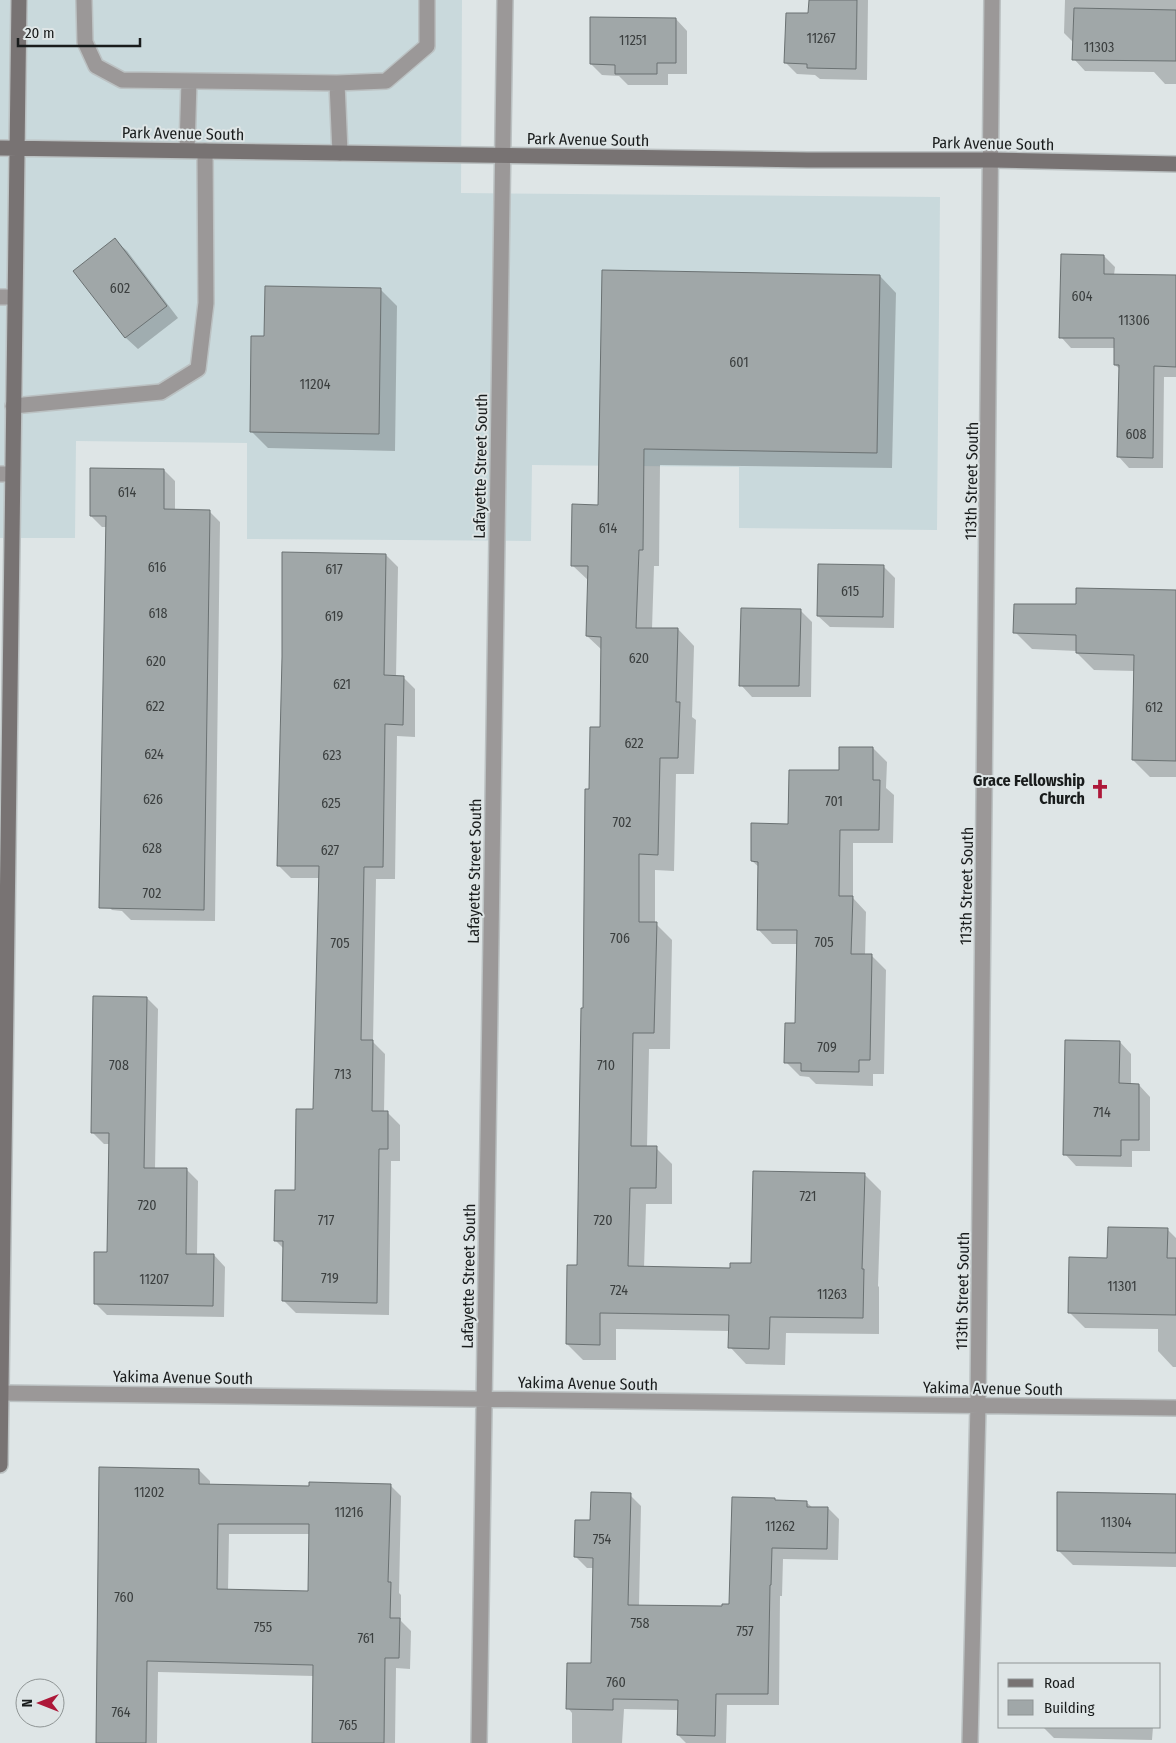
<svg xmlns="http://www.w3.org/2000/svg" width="1176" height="1743" font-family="'Fira Sans Condensed',sans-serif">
<rect width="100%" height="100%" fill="#dee5e6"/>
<path fill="#c9d9dc" d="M0,0h462l-1,193 479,4 -3,333 -198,-2v-61l-207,-2 -1,76 -284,-2v-96l-171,-2 -1,97h-75z"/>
<path fill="#0003" fill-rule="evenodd" d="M810,0h58l-1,80 -47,-1 -5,-4 -18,-1 -11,-11 24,-48z
M1065,0h111v84h-11l-11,-12 -69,-1 -11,-12v-16l-10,-10z
M676,19l11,12v43h-19v11h-40l-9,-9 -17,-1 -11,-11z
M115,240l12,11 51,67 -40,31 -12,-11 -51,-67z
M1104,256l11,11 -1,8 62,1v101h-12l-1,91h-34l-10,-11 1,-88 -5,-4v-17h-44l-10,-11z
M603,272l277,4 16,17 -4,175 -232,-3 -1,101h-5l-2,63h26l16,17 -2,71 4,3 -2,54h-18l-2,97 -19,-1v53l17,17 -2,109h-21l-2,98 9,1 16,16v40h-26l-2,64 87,1 21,-5 113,-89 16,16 -3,95 1,1v47l-93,-1 -1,32 -39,-1 -16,-17v-16l-114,-2v31h-33l-16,-16 11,-77 12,-477 11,-62 1,-78 -15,-14 2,-55 -17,-16 27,-59z
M380,289l17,17 -2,145 -127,-3 -17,-17 14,-94z
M164,470l11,11v29l34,1 11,11 -5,399 -84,-1 -9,-9 -10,-1 -11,-11 6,-372h-5l-11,-11z
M386,555l12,12 -2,110h7l12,12v48l-18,-1 -2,143h-19l-3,163 12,12 -1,59h4l12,12v36h-9l-2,154 -93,-2 -12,-12v-52l-8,-8 20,-50 18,-81 6,-232h-29l-13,-13z
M883,566l12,12 -1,50 -64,-1 -12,-11z
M1176,591v186h-26l-17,-17 2,-89 -41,-1 -17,-17v-2l-45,-2 -17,-17 63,-26z
M800,610l12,12 -1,75h-59l-11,-12z
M873,748l14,14 -1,26 8,7 -1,48h-40v55l13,14 -1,43h6l15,15 -2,104h-11v12l-57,-2 -7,-7 -9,-1 -14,-14 11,-38 1,-80h-26l-14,-15 2,-61 -8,-7 38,-36 50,-53z
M147,998l11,11 -3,160 32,1 11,11 -1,74h17l11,12 -1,50 -117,-2 -12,-12 13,-50 2,-109h-6l-12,-12z
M1120,1042l11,12v31h8l11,12v54h-18v16l-56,-1 -11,-12z
M1167,1229l9,9v129h-3l-15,-16v-22l-73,-1 -16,-16 39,-53z
M199,1470l11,11v4l100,2 80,-2 11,11 -2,97 2,2v26l10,10 -1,38 -14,-1 -1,75h-82l1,-67 -156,-4 -1,71h-60zM229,1534h81l-1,58 -81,-1z
M630,1495l11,11 -2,100 84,2 8,-3 43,-106 3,3h29l7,6h15l11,11 -1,41 -55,-1 -1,37h-2l-1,109h-52l-1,38h-40l-8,-8 1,-25 -55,-1 -2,34h-50v-30l-4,-5 24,-44 2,-96h-7l-11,-11 15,-36z
M1176,1495v72l-103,-2 -15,-15z
M1043,1727h110l-1,13 -98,-2z"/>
<path fill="#a0a7a8" stroke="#6a7172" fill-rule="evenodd" d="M809,0h48l-1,69 -49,-1v-4l-23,-1 2,-50h22z
M1074,8l102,2v51l-104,-1z
M590,17l86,1v45h-19v11h-42v-9l-25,-1z
M115,238l52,68 -42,32 -52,-67z
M1061,254l43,1v19l72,1v92l-22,-1 -1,92 -36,-1 2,-92h-5v-27h-55z
M602,270l278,5 -3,178 -233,-4 -1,101h-4l-3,78h42l-2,74h4l-2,56h-18l-2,97 -19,-1v68h18l-3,111h-21l-2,113h26l-1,42h-26l-2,78 102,2v-5h21l2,-92 112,2 -3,96h2l-1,49 -93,-1 -1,32 -41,-1 1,-33 -129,-2v32l-34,-1 1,-79h10l4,-257h2l2,-219h4l1,-62h10l1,-90 -15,-1 2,-70h-17l1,-62 26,1z
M265,286l116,2 -2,146 -129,-2 1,-96h13z
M90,468l74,1v40l46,1 -6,400 -105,-2 7,-392h-16z
M282,552l104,2 -2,121 20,1 -1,49 -18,-1 -2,143h-19l-3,173h12l-1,71h16v38h-9l-2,154 -95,-2 1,-60h-9l1,-51h20l1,-81h17l6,-243h-42l5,-209z
M818,564l66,1 -1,52 -66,-1z
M1076,588l100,2v171l-44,-1 2,-105 -58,-2v-18l-63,-2 1,-29h62z
M741,608l60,1 -2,77h-60z
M839,747h34v33h7l-1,50h-39l-1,66h14l-2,58h21l-2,106h-11v12l-58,-1v-8h-17l1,-40h10l2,-93h-40l1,-68 -7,-1v-38l37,1 1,-54h50z
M93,996l54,1 -3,171h43l-1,86h28l-1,52 -119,-2v-52h13l2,-119h-18z
M1065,1040l55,1 -1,42 20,1v56h-18v16l-58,-1z
M1108,1227l60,1 -1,30h9v57l-108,-2 1,-56 38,1z
M99,1467l100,2v15l110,2v-4l82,2 -3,98h3l-1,36h10l-1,40h-14l-1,85h-72l1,-78 -166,-4 -1,82h-50zM218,1524h91l-1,67 -91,-2z
M591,1492l40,1 -3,112 94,1v-2h7l3,-107 43,1v2l32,1v6h21l-1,42 -55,-1 -1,37h-1l-2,109h-52l-1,42 -38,-1 1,-35 -65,-1v11l-47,-1 1,-46h24l2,-105 -19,-1 1,-37h15z
M1057,1492l119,2v59l-119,-2z"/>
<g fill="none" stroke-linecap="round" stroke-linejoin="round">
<defs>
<path id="lane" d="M84,0l1,42 11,24 26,14 215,3 49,-2 41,-35v-46
M337,83l3,70
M187,150l2,-69
M0,297h14
M13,406l148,-14 37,-23 8,-66 -1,-152
M0,474h12"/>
<path id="street" d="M0,1393l1176,15
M479,1743l26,-1743
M970,1743l8,-338 14,-1405"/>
<path id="secondary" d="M0,148l808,12h184l184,4
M0,1465l19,-1465"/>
</defs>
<use href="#lane" stroke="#bbc1c2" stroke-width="18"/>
<use href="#street" stroke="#bbc1c2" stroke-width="18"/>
<use href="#secondary" stroke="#bbc1c2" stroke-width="18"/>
<use href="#lane" stroke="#9b9898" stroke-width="15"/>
<use href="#street" stroke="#9b9898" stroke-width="15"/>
<use href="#secondary" stroke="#787373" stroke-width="15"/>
</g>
<defs>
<symbol id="church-bare" viewBox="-9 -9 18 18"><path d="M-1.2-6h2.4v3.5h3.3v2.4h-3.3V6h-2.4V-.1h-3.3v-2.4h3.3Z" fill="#ad1839" stroke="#dee5e6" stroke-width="2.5" paint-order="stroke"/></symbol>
</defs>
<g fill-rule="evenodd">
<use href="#church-bare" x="1086" y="775" width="28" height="28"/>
</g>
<g text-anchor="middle" stroke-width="4" stroke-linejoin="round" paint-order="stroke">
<g font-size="14" fill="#3b3f3f">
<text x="821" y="43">11267</text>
<text x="633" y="45">11251</text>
<text x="1099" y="52">11303</text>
<text x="120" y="293">602</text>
<text x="1082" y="301">604</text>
<text x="1134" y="325">11306</text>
<text x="739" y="367">601</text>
<text x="315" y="389">11204</text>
<text x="1136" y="439">608</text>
<text x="127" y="497">614</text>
<text x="608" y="533">614</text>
<text x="157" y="572">616</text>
<text x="334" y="574">617</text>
<text x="850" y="596">615</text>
<text x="158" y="618">618</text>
<text x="334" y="621">619</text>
<text x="639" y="663">620</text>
<text x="156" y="666">620</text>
<text x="342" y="689">621</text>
<text x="155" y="711">622</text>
<text x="1154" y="712">612</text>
<text x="634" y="748">622</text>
<text x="154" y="759">624</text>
<text x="332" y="760">623</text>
<text x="153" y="804">626</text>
<text x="834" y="806">701</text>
<text x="331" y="808">625</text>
<text x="622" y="827">702</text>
<text x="152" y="853">628</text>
<text x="330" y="855">627</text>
<text x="152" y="898">702</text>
<text x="620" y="943">706</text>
<text x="824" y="947">705</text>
<text x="340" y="948">705</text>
<text x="827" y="1052">709</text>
<text x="119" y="1070">708</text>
<text x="606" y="1070">710</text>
<text x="343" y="1079">713</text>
<text x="1102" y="1117">714</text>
<text x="808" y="1201">721</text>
<text x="147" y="1210">720</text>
<text x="326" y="1225">717</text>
<text x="603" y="1225">720</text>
<text x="330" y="1283">719</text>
<text x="154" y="1284">11207</text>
<text x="1122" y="1291">11301</text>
<text x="619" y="1295">724</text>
<text x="832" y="1299">11263</text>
<text x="149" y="1497">11202</text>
<text x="349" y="1517">11216</text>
<text x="1116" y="1527">11304</text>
<text x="780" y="1531">11262</text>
<text x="602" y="1544">754</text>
<text x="124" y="1602">760</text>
<text x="640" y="1628">758</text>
<text x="263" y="1632">755</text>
<text x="745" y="1636">757</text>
<text x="366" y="1643">761</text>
<text x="616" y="1687">760</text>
<text x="121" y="1717">764</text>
<text x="348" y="1730">765</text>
</g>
<g font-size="16" fill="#191c1c" stroke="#dee5e6">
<text transform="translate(183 133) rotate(1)" y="6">Park Avenue South</text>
<text transform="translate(588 139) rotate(1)" y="6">Park Avenue South</text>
<text transform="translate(993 143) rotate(1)" y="6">Park Avenue South</text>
<text transform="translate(480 466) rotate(-89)" y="6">Lafayette Street South</text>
<text transform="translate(971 481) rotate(-89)" y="6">113th Street South</text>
<text transform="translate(474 871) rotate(-89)" y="6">Lafayette Street South</text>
<text transform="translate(966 886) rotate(-89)" y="6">113th Street South</text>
<text transform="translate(468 1276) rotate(-89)" y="6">Lafayette Street South</text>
<text transform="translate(962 1291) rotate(-89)" y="6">113th Street South</text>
<text transform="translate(183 1377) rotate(1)" y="6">Yakima Avenue South</text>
<text transform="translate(588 1383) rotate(1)" y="6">Yakima Avenue South</text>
<text transform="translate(993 1388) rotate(1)" y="6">Yakima Avenue South</text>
</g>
<g font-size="16" font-weight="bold" fill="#191c1c" stroke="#dee5e6" text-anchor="end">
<text x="1085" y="786">Grace Fellowship<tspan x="1085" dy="18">Church</tspan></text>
</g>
</g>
<rect x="998" y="1663" width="162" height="65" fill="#dee5e6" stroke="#8f9595"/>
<rect x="1008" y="1679" width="25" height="8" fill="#787373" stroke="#8f9595"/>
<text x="1044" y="1688" font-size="15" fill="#191c1c">Road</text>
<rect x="1008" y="1700" width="25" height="15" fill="#a0a7a8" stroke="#8f9595"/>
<text x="1044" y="1713" font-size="15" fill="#191c1c">Building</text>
<g transform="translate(40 1703) rotate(270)"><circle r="24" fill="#dee5e6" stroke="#8f9595"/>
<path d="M0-4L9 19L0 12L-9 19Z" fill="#ad1839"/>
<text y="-8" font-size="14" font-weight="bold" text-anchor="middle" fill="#191c1c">N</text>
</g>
<path d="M18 38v8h122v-8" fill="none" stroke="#191c1c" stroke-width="2.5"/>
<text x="25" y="38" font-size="15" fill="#191c1c" stroke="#dee5e6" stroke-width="4" paint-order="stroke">20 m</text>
</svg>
